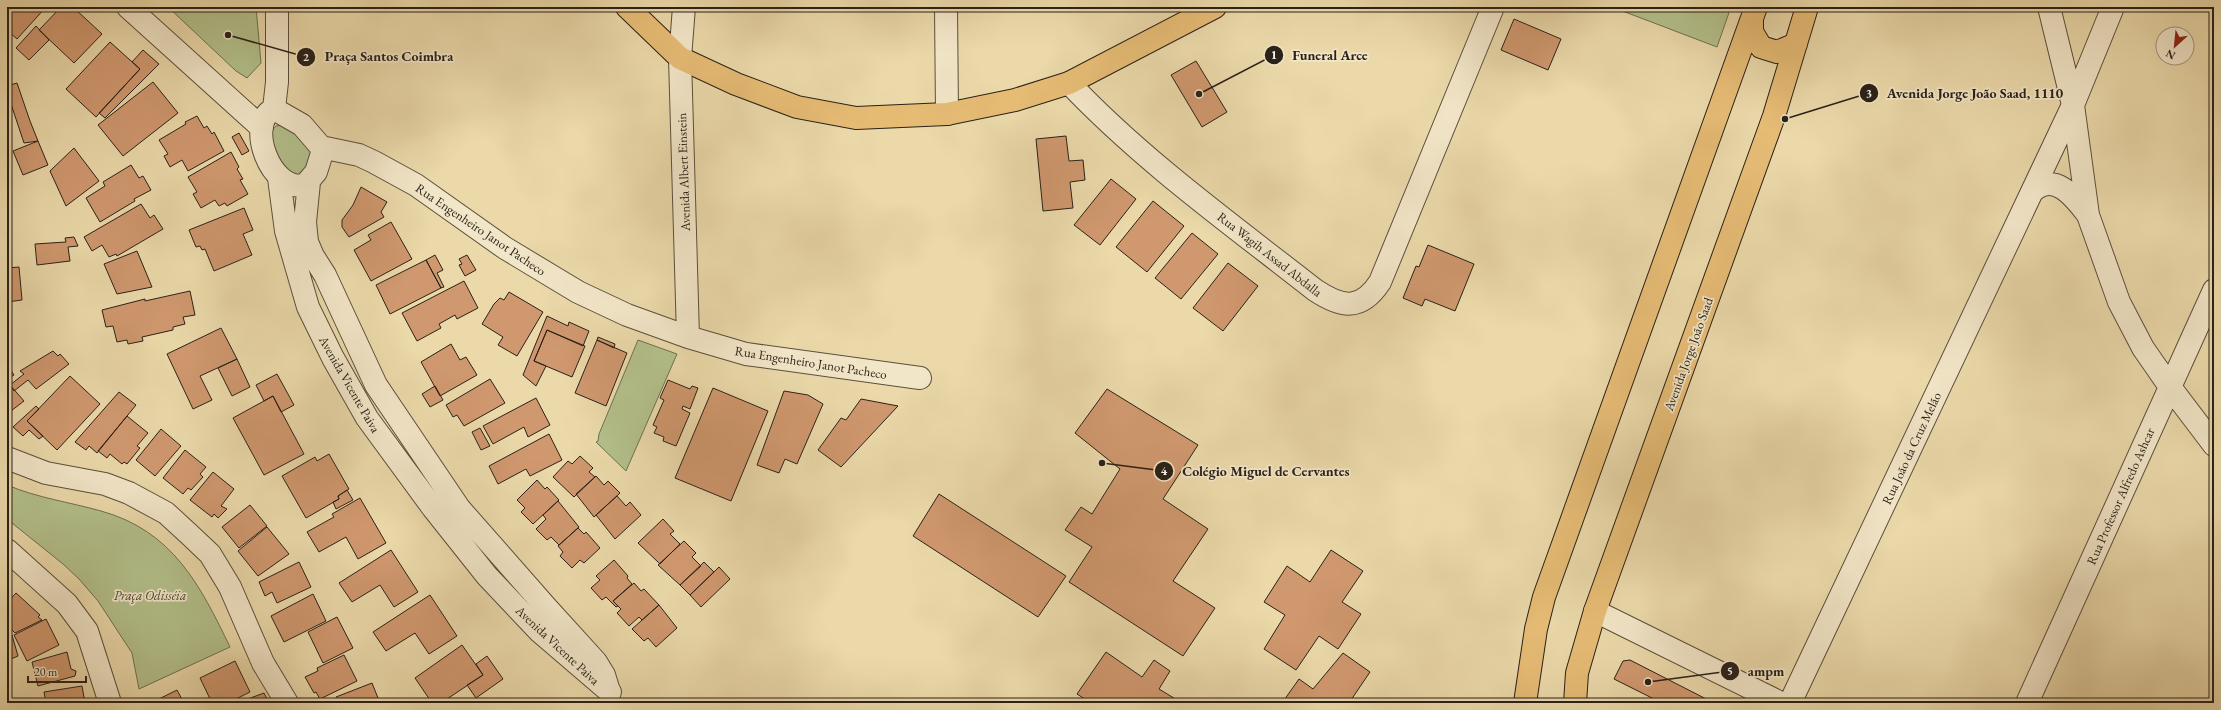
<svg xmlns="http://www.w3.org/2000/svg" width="2221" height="710" font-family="'EB Garamond',serif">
<rect width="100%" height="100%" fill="#ebd9aa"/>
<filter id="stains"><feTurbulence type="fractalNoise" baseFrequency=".005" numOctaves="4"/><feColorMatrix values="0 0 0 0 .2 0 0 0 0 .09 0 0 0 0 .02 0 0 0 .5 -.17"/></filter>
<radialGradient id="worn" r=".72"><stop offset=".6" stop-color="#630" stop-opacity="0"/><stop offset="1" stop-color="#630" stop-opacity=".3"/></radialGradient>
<path fill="#b3c08b" stroke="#6e7052" d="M168,7h88l5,56 -14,15 -11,-7z
M1612,7h119l-14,40z
M283,125l9,1 20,22 -3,16 -9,11 -10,-1 -11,-9 -9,-32 6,-7z
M638,340l39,14 -51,117 -30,-29 2,-1 1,-7z
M7,485c31,13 62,17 94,26 72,20 99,74 129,136l-91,42 -7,-36 -34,-52 -19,-22 -16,-15 -56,-45z"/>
<path fill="#d0986f" stroke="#2a2118" d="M7,7h39l-29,32 -10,-9z
M61,7h12l29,27 -28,29 -35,-33z
M1514,19l47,20 -13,31 -47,-20z
M36,26l13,14 -20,20 -13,-12z
M110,42l30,27 -44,48 -30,-28z
M143,50l16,14 -54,54 -6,-5 41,-44 -8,-7z
M1196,61l31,51 -25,15 -31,-52z
M153,82l25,31 -55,43 -25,-31z
M17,83l13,38 8,20 -14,2 -17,-51v-6z
M197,116l7,12 3,-2 5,8 2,-2 10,19 -36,20 -6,-11 -12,7 -6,-11 4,-2 -9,-14 27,-16 -1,-2z
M239,133l10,18 -7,4 -10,-18z
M1066,136l3,25 14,-1 2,20 -15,2 3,26 -30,3 -7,-72z
M38,141l10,24 -25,10 -10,-24z
M74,148l25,33 -33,25 -16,-35z
M231,152l8,15 -2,2 6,10 -3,1 8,14 -21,12 -2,-3 -6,3 -4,-6 -14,8 -8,-14 4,-2 -9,-15z
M131,165l8,13 4,-2 8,14 -17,9 1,2 -35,21 -14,-24 19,-12 -2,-4z
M1111,179l25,20 -36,46 -26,-20z
M361,187l26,15 -6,10 3,5 -35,20 -7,-10v-7l11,-15z
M1153,201l31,25 -37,46 -31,-25z
M141,204l9,14 4,-3 9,14 -46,27 -1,-2 -7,3 -7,-12 -10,6 -8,-14z
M244,208l9,22 -10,4 9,21 -38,16 -9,-22 -3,1 -2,-4 -4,1 -7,-17z
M391,222l21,37 -41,22 -17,-31 17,-10 -3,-5z
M7,232l3,30h-3z
M1192,233l26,21 -37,45 -26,-21z
M74,237l4,9 -10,1 2,14 -33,4 -2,-21 31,-2 -1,-4z
M1428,245l46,19 -19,47 -30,-12 -3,7 -19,-8 13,-32 3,1z
M137,251l15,36 -35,7 -13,-30z
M435,255l8,15 -6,3 7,14 -3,1 -15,-28z
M467,255l9,15 -11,6 -6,-11 3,-1 -3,-5z
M426,260l15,28 -51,26 -14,-29z
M1228,263l30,23 -35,45 -30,-23z
M19,267l3,33 -15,2v-34z
M464,281l14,27 -21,11 -2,-4 -16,9 2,4 -24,13 -15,-28z
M190,291l5,24 -12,2 2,7 -12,3v3l-31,7 1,4 -15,3 -1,-4 -10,2 -4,-16 -7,1 -4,-17 43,-11v2z
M509,292l34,20 -26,44 -19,-11 5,-8 -21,-13 12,-20 6,-6 4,2z
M547,316l21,10 1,-4 20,9 -6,15 -36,-16 -13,31 12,5 -10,20 -13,-11z
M221,328l16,31 -37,17 12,24 -19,9 -26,-55z
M547,330l38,16 -13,31 -38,-16z
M598,337l17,7 -1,4 -17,-8z
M597,340l30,13 -21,53 -31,-13z
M451,344l9,16 6,-3 11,18 -37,21 -19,-34z
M53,351l5,5 2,-2 9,10 -33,25 -8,-9 -14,11 -4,-6 14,-11 -4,-3z
M237,359l13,28 -18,9 -14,-28z
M7,364l7,11 -7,4z
M277,374l17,31 -13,7 -8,-16 -9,5 -8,-16z
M70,376l30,28 -43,46 -30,-29z
M490,379l15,24 -41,23 -7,-11 -4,2 -7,-12z
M668,380l22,9 2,-3 6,2 -8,21 -7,-3 -1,3 8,4 -14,33 -13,-5 1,-4 -10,-4 3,-6 -4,-2 11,-25 -4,-2z
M10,385l14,16 -17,13v-27z
M435,386l8,14 -13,7 -8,-13z
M713,388l55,23 -37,90 -56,-23z
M1107,389l91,56 -35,54 45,30 -35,52 42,27 -32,48 -114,-74 23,-35 -27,-17 16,-23 11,7 28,-45 -45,-36z
M784,391l24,4 15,9 -26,60 -12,-5 -6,14 -22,-8z
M119,392l17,13 -39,48 -8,-7 -3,4 -11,-8z
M273,396l31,58 -40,21 -31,-57z
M536,398l14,27 -22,12 -4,-10 -31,17 -10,-18z
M861,399l37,7 -57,61 -23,-17 23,-32 5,2z
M36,406l3,3 -12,12 16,15 -4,3 -10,-9 -6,6 -10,-9z
M127,416l21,17 -11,13 3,2 -13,16 -3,-2 -2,2 -12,-10 -3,4 -9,-7z
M480,428l10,18 -9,4 -9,-18z
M161,429l20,17 -26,30 -19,-16z
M549,434l13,26 -32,16 -4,-7 -28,15 -9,-18z
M185,450l21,17 -6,7 3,3 -12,13 -3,-2 -5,6 -20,-16z
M329,454l20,35 -11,7 1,3 -33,19 -24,-42 33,-19 2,4z
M580,456l13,12 -4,4 6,5 -21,20 -21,-20 15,-16 4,3z
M213,472l21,17 -13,17 6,3 -9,9 -4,-4 -2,3 -22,-17z
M596,476l8,9 4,-4 12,12 -26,24 -18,-23z
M537,480l8,9 2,-2 12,13 -26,24 -12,-12 4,-4 -8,-8z
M347,490l6,10 -17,9 -3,-7 6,-3 -1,-3z
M939,494l127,82 -28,41 -125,-81z
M617,496l9,10 4,-4 11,13 -26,24 -19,-24z
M360,498l26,45 -28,16 -12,-22 -27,15 -12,-20 27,-15 -2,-3z
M558,501l21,26 -20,18 -8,-8 -4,3 -11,-11 10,-10 -3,-4z
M250,505l17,21 -28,22 -17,-21z
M663,519l11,12 -4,3 10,10 -20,20 -22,-21z
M267,527l22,27 -31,22 -20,-25z
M578,528l6,6 2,-2 14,16 -16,15 -4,-3 -8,8 -12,-12 3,-4 -5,-6z
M684,541l12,12 -4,4 9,9 -21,19 -22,-20z
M391,550l27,42 -24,15 -14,-22 -28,17 -13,-19z
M1331,550l32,21 -21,31 19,12 -23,35 -19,-13 -23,34 -32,-21 21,-34 -21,-13 23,-36 23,16z
M614,560l14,16 -1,2 5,6 -19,17 5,5 -2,1 -10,-10 -4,3 -11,-12 9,-8 -4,-4z
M299,562l12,25 -34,16 -5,-11 -7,4 -6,-14z
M704,562l10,10 -24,23 -10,-10z
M719,567l11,12 -29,28 -11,-12z
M634,583l7,8 3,-2 15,16 -17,15 -3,-3 -10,9 -12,-13 4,-4 -8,-8z
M16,593l24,22 -2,2 4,3 -27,13 -7,-7 1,-2 -2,-2v-11l2,-3 -2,-5z
M313,594l13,27 -42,21 -13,-26z
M430,595l27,41 -28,18 -14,-21 -29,18 -13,-19z
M659,605l18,23 -21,19 -8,-9 -4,3 -12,-12z
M337,617l16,31 -30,15 -15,-31z
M46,619l13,26 -32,16 -13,-26z
M12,635l6,21 -7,3 -4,-9v-13z
M462,645l21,30 -42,28h-9l-17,-25z
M67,652l4,17 5,2 -1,5 -37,10 -6,-24z
M1106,652l36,25 12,-17 16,11 -11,18 23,14h-91l-14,-9z
M1343,653l27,19 -21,31h-67l17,-24 14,10z
M344,655l13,26 -37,18 -4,-7 -2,1 -9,-16 13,-6 -1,-3z
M487,656l16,23 -27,19 -9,-13 16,-10 -7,-11z
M1630,660l84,43h-52l-48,-24 9,-18z
M235,661l15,31 -22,11h-16l-12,-25z
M372,683l8,20h-42l-2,-6z
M82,686l3,17h-39l-2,-11z
M177,690l7,13h-25l-2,-3z
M264,693l5,10h-32z
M1640,699v4h-28v-3z"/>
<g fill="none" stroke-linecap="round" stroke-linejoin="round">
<defs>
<path id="minor" d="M128,7l134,121
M684,7l-4,51 8,279
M946,7l1,107
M2049,7l24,98 15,110 31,87 24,46 27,39 44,58
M1069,83c74,78 162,141 246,207 27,18 46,21 65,-8l113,-275
M274,109l28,16 19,22 1,6 -6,19 -11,13c-35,8 -60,-63 -31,-76z
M274,109l3,-27v-75
M321,147l38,8 15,7 42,23 89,63 73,44 49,23 61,22 58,17 174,24
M279,178l7,53 22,76 25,51 34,60 66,90 54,68 53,56 70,60
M309,182l-4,40 2,20 6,14 12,19 51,110 83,123 87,99 50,55 8,13 4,13
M2032,192c22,-21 42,4 56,23
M7,458l39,15 59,11 24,9 37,20 25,23 19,18 20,33 33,76 24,40
M7,550l60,54 20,27 23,72
M1595,611l186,92
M1790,703l283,-598 40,-98
M2027,703l187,-413"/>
<path id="major" d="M627,7l53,51 56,26 61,23 59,11 91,-4 68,-14 54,-17 146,-76
M1752,20v12l9,15 16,5 19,-8
M1525,703l11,-74 8,-32 212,-590
M1575,703l2,-30 18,-62 179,-495 33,-109"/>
</defs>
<use href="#minor" stroke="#5a4f3c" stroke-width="24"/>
<use href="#major" stroke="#2a2118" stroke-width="24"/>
<use href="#minor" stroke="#f2e6c8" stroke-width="22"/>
<use href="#major" stroke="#e6bc75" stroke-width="22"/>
</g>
<g text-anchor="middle" stroke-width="3.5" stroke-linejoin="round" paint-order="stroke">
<g font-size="13" fill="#2a2118" stroke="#f2e6c8">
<text transform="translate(683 172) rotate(-92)" y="5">Avenida Albert Einstein</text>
<text transform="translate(481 229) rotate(34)" y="5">Rua Engenheiro Janot Pacheco</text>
<text transform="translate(1270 254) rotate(38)" y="5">Rua Wagih Assad Abdalla</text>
<text transform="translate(1688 354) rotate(-70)" y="5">Avenida Jorge João Saad</text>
<text transform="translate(811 362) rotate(9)" y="5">Rua Engenheiro Janot Pacheco</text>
<text transform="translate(350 384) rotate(60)" y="5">Avenida Vicente Paiva</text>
<text transform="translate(1911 448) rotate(-65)" y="5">Rua João da Cruz Melão</text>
<text transform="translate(2120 496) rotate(-66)" y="5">Rua Professor Alfredo Ashcar</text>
<text transform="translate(558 645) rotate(43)" y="5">Avenida Vicente Paiva</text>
</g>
<g font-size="13" font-style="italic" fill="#4c4935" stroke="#f2e6c8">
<text x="150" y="600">Praça Odisséia</text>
</g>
</g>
<path fill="none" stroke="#2a2118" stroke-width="1.5" d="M1199 94L1274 55M228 35L306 57M1785 119L1869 93M1102 463L1164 471M1648 682L1730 671"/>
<g fill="#2a2118" stroke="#f2e6c8" stroke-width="1.5">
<circle cx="1199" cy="94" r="4"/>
<circle cx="228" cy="35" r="4"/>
<circle cx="1785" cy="119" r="4"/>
<circle cx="1102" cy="463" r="4"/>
<circle cx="1648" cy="682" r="4"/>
<circle cx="1274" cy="55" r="10"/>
<circle cx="306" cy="57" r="10"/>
<circle cx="1869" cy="93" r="10"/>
<circle cx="1164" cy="471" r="10"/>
<circle cx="1730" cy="671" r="10"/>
</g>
<g font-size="12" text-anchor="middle" font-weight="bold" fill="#fff">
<text x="1274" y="59">1</text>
<text x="306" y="61">2</text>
<text x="1869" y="97">3</text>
<text x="1164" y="475">4</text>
<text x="1730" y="675">5</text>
</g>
<g font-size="14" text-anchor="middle" font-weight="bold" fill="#2a2118" stroke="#f2e6c8" stroke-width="3.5" stroke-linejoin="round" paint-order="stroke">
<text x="1330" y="60">Funeral Arce</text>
<text x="389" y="61">Praça Santos Coimbra</text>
<text x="1975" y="98">Avenida Jorge João Saad, 1110</text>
<text x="1266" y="476">Colégio Miguel de Cervantes</text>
<text x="1766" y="676">ampm</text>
</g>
<rect width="2221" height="710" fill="none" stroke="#ebd9aa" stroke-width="24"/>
<rect x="8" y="8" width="2205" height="694" fill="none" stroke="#2a2118" stroke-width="2"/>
<rect x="12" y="12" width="2197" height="686" fill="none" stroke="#2a2118"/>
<g transform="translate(2175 46) rotate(207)"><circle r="19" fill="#f2e6c8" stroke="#a29782"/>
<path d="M0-3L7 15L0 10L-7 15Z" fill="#8f2418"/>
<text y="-6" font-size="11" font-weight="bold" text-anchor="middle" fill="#2a2118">N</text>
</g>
<path d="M28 676v6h58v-6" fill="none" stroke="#2a2118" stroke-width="2"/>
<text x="34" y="676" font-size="12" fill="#2a2118" stroke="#f2e6c8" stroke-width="3" paint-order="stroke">20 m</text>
<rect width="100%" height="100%" filter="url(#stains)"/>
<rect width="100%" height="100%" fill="url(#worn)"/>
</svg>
